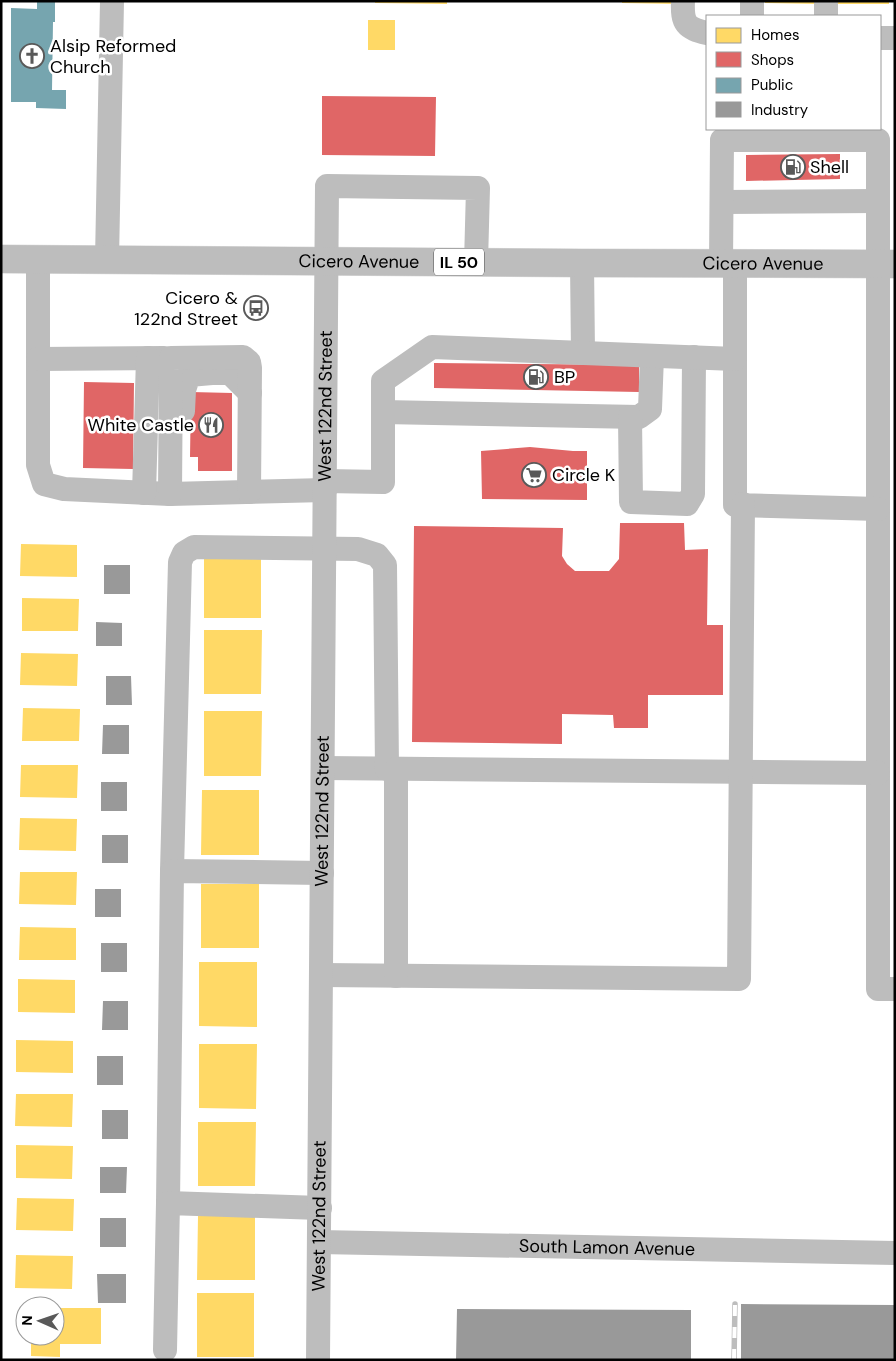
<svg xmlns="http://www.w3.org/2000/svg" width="896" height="1361" font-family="'DM Sans',sans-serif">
<rect width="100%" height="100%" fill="#fff"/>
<path fill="#ffd966" d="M375,1h72v3l-72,-1z
M622,1h55v3l-55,-1z
M765,1h54v3l-54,-1z
M835,1h54v3h-54z
M368,20h27v30h-27z
M21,544l56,1v32l-57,-1z
M204,553h57v65h-57z
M22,598l57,1 -1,32h-56z
M204,630h58l-1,64h-57z
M21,653l57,1 -1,32 -57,-1z
M23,708l57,1 -1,32h-57z
M204,711h58l-1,65h-57z
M21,765h57l-1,33 -57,-1z
M202,790h57v65h-58z
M20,818l57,1 -1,32 -57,-1z
M20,872h57l-1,33 -57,-1z
M201,884h58v64h-58z
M20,927l56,1v32h-57z
M199,962h58v65l-58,-1z
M18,979l57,1v33l-57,-1z
M16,1040l57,1v32l-57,-1z
M199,1044h58l-1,65 -57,-1z
M16,1094h57l-1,33 -57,-1z
M198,1122h58l-1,64h-57z
M16,1145l57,1 -1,33 -56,-1z
M17,1198l57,1 -1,32 -57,-1z
M198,1216h57v64h-58z
M16,1255l57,1 -1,33 -57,-1z
M197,1293h57v64h-57z
M55,1308h46v36h-41v13l-29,-1v-20h24z"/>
<path fill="#e06666" d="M322,96l114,1 -1,59 -113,-1z
M840,154v25l-94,2v-26z
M434,363l205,2v27l-205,-4z
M84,382l50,1 -1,86 -50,-1z
M191,392l41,1v78h-34v-14h-8z
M530,447l43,4h14v49l-105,-1 -1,-48z
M620,523h64l1,27 23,-1 -1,76h16v70h-75v33h-34l-1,-13 -51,-1v30l-150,-2 2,-216 149,2 -1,28 5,8 8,7h34l10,-12z"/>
<path fill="#76a5af" d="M37,1h18v21h-2l-1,68h14v19l-30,-1v-6h-25v-94l26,1z"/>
<path fill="#999" d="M104,565h26v29h-26z
M96,622l26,1v23h-26z
M106,676h25l1,29h-26z
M103,725h26v29h-27z
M101,782h26v29h-26z
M102,835h26v28h-26z
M95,889h26v28h-26z
M101,943h26v29h-26z
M103,1001h25v29h-26z
M97,1056h26v29h-26z
M102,1110h26v29h-26z
M100,1167h27l-1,26h-26z
M100,1218h26v29h-26z
M97,1274h29v29h-28z
M741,1304l154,1v55h-154z
M457,1309l234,1v50h-235z"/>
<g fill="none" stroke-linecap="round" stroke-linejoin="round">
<defs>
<g id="major">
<path id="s3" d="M1,259l581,4 313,1"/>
</g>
</defs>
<use href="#major" stroke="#dbdbdb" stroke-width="29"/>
<g stroke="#bdbdbd" stroke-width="24">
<path d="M683,1c-1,23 3,27 24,32"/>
<path d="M752,16v-15"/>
<path d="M826,16v-15"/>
<path d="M880,38h15"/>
<path d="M722,202l156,-1"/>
<path d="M38,260v205l6,19 20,5 106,5 155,-4"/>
<path d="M107,260l5,-259"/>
<path d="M582,263l1,90"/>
<path d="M721,264l1,-124h156v849h17"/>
<path d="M38,359l126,-1"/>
<path d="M735,359v146l143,4"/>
<path d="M183,411l1,-21 5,-15 23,-2h18l20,20"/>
<path d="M383,412l256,5 11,-8 2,-53"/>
<path d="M630,417l1,85 56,2 6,-10 1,-137"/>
<path d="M325,481l58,1v-101l49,-34 303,12v-95"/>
<path d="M144,493l4,-135"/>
<path d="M170,494l1,-136 72,-1 6,5 1,6 -1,124"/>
<path d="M323,768l555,5"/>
<path d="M172,871l8,-309 4,-9 10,-6 164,2 19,6 8,10 2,204"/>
<path d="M322,975l417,4 4,-475"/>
<path d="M396,976v-207"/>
<path d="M168,1203l4,-332 150,2"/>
<path id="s1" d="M319,1242l576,11"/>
<path d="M165,1350l3,-147 152,5"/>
<path id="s2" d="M318,1360l9,-1174 151,2 -2,75"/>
</g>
<use href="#major" stroke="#bdbdbd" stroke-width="28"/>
<defs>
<path id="rail" d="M734,1360l1,-56"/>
</defs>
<use href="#rail" stroke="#bdbdbd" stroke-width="5.5"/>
<use href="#rail" stroke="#fff" stroke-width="4" stroke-dasharray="11" stroke-linecap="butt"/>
</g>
<defs>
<symbol id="church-ring" viewBox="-11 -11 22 22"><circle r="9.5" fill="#fff" stroke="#595959" stroke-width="1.5"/><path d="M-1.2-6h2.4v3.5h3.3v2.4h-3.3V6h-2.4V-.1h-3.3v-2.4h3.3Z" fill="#595959"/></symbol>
<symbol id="fuel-ring" viewBox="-11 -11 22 22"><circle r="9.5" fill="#fff" stroke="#595959" stroke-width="1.5"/><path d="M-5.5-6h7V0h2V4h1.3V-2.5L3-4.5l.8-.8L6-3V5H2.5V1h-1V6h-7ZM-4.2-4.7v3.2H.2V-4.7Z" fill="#595959"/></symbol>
<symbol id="bus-ring" viewBox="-11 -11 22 22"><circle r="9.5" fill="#fff" stroke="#595959" stroke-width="1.5"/><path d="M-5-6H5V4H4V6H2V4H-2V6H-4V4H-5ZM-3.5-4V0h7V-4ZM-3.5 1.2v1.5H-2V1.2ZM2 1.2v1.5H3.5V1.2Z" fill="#595959"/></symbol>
<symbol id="restaurant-ring" viewBox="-11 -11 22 22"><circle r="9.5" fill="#fff" stroke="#595959" stroke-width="1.5"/><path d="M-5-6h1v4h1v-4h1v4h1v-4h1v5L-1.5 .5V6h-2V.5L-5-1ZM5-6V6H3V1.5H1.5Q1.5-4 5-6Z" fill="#595959"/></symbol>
<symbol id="supermarket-ring" viewBox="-11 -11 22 22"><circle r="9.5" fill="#fff" stroke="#595959" stroke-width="1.5"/><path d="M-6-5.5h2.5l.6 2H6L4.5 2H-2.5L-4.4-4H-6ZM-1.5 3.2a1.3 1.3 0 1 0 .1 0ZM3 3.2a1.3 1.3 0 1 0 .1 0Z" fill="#595959"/></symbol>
</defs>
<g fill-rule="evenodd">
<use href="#church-ring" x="18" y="42" width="28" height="28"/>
<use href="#fuel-ring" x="779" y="153" width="28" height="28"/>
<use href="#bus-ring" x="242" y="294" width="28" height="28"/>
<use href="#fuel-ring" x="522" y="363" width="28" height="28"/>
<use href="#restaurant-ring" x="197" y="411" width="28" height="28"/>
<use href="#supermarket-ring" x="520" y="461" width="28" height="28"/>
</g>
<g text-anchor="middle" stroke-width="5" stroke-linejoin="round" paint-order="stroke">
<rect fill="#fff" stroke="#4c4c4c" stroke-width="1" x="434" y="248.5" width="50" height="27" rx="4"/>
<g font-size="16" font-weight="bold" fill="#000">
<text x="459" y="268">IL 50</text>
</g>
<g font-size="18" fill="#000" stroke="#fff" text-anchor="start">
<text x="50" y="52">Alsip Reformed<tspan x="50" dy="21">Church</tspan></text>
<text x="810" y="173">Shell</text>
<text x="238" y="304" text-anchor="end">Cicero &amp;<tspan x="238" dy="21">122nd Street</tspan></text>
<text x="554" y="383">BP</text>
<text x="194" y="431" text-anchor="end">White Castle</text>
<text x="552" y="481">Circle K</text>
</g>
<g font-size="18" fill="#000" stroke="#fff">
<text dy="6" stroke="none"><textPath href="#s3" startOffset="358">Cicero Avenue</textPath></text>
<text dy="6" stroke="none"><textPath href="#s3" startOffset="762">Cicero Avenue</textPath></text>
<text dy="6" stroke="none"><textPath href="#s2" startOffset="954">West 122nd Street</textPath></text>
<text dy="6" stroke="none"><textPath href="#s2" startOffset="549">West 122nd Street</textPath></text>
<text dy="6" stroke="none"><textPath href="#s2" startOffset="144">West 122nd Street</textPath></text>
<text dy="6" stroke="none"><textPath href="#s1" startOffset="288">South Lamon Avenue</textPath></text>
</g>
</g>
<rect width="896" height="1361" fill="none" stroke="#000000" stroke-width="5"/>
<rect x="706" y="15" width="175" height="115" fill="#ffffff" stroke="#999999"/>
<rect x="716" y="28" width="25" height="15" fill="#ffd966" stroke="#999999"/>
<text x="751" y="40" font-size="15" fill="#000000">Homes</text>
<rect x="716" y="52" width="25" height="15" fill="#e06666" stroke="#999999"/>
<text x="751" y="65" font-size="15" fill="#000000">Shops</text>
<rect x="716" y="78" width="25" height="15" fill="#76a5af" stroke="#999999"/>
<text x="751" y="90" font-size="15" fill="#000000">Public</text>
<rect x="716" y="102" width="25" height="15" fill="#999999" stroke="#999999"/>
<text x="751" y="115" font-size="15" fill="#000000">Industry</text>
<g transform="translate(40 1321) rotate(272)"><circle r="24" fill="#ffffff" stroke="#999999"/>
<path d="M0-4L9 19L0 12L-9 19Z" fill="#595959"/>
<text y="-8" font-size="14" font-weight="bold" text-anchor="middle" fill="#000000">N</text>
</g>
</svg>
